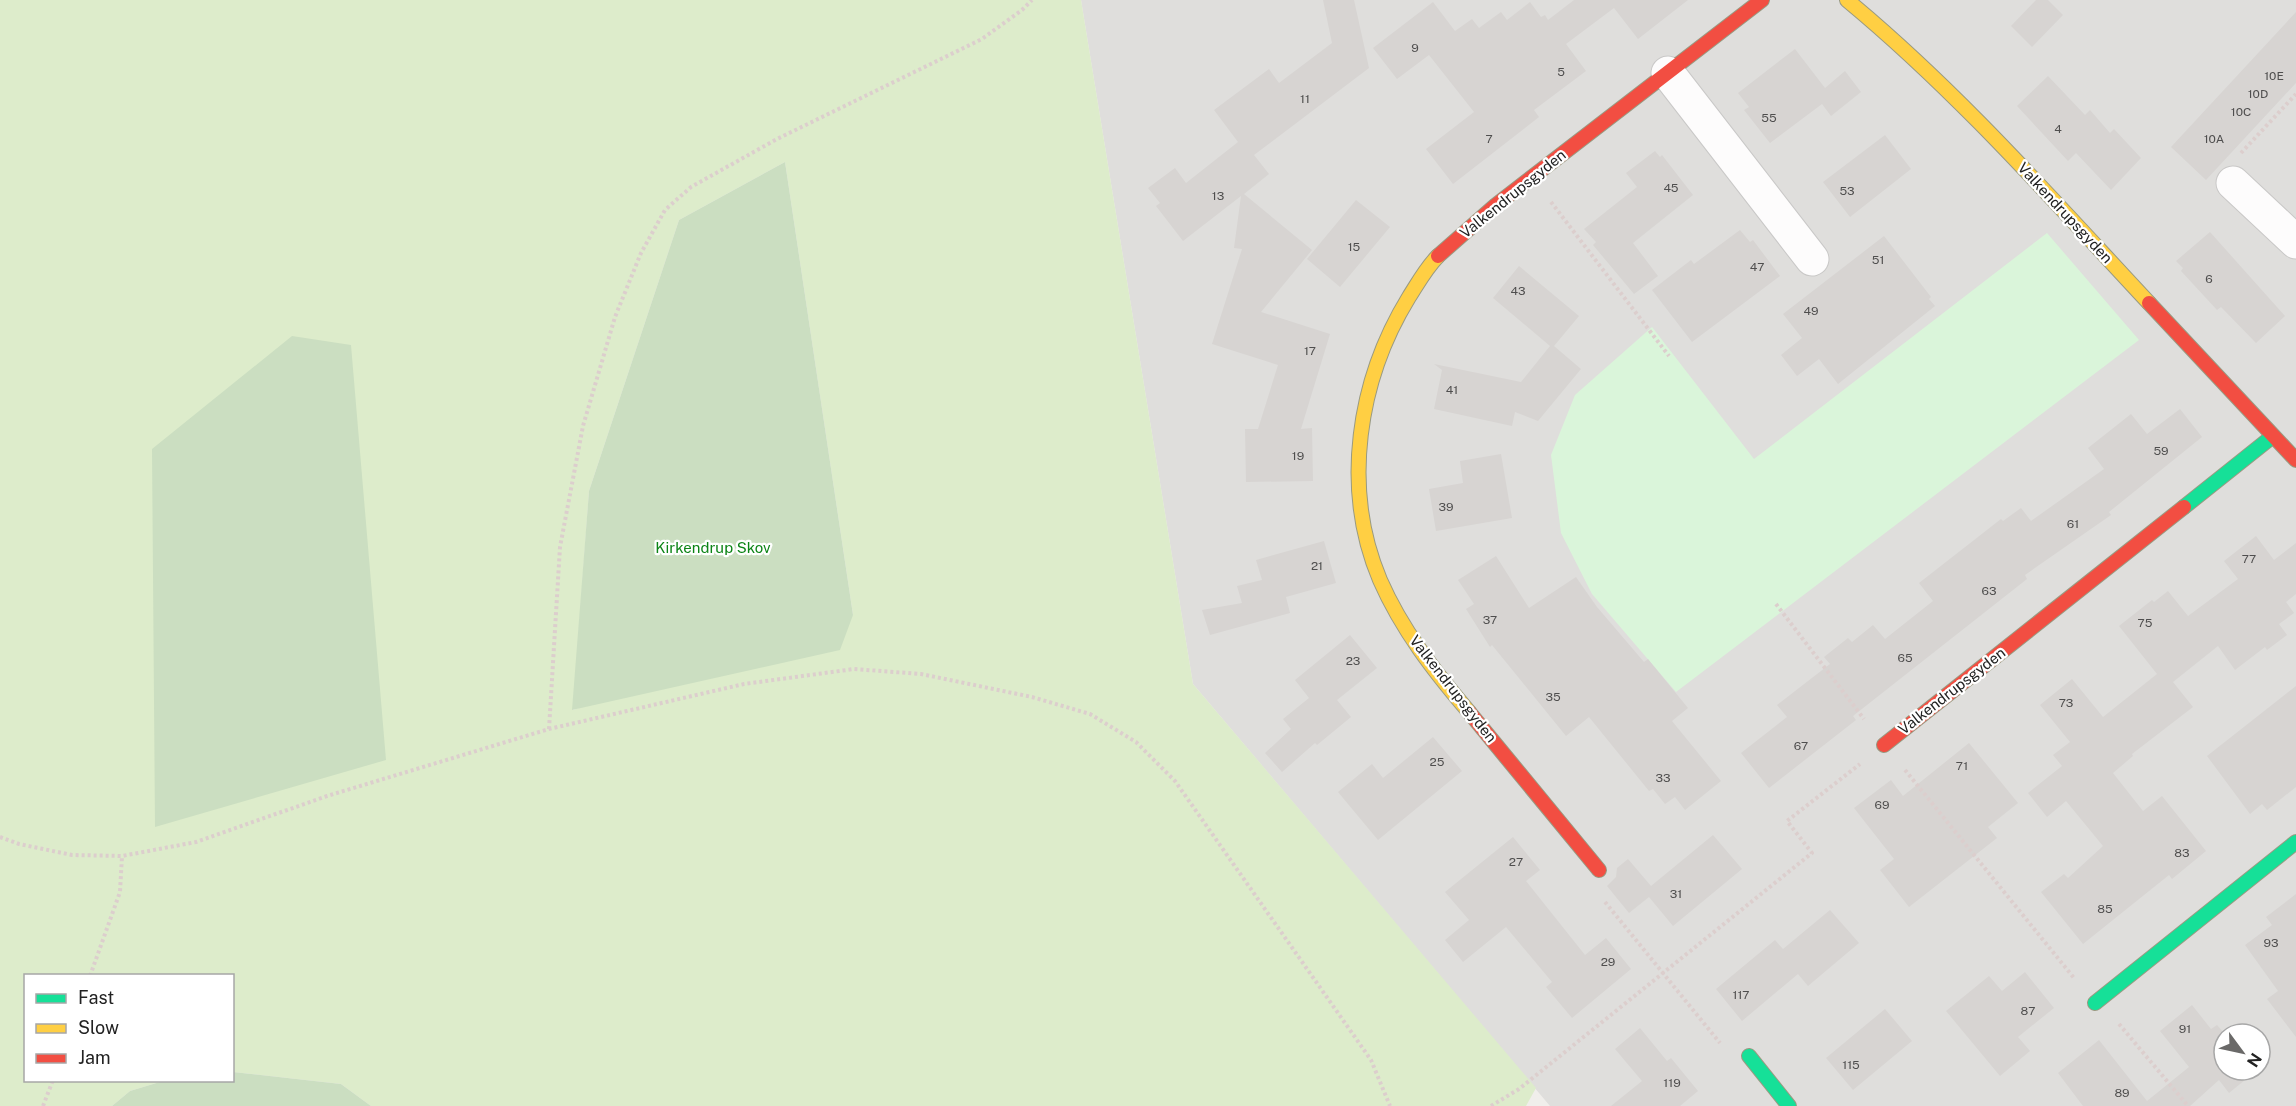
<svg xmlns="http://www.w3.org/2000/svg" width="2296" height="1106" font-family="'Public Sans',sans-serif">
<rect width="100%" height="100%" fill="#f0eeeb"/>
<path fill="#dfdedc" fill-rule="evenodd" d="M1081,0h1215v1106h-746l-357,-422zM2224,1034h36v36h-36z"/>
<path fill="#ddeccb" fill-rule="evenodd" d="M0,0h1081l112,684 343,404 -10,18h-1155l-30,-22 -108,-12 -1,-96h-206v104l137,1 -33,10 -18,15h-112zM785,162l68,453 -280,95 16,-219 90,-271z"/>
<path fill="#cbdec1" d="M785,162l68,453 -13,35 -268,60 17,-219 90,-271z
M292,336l59,9 35,415 -231,67 -3,-378z
M233,1072l108,12 30,22h-259l18,-15 33,-10 69,-1z"/>
<path fill="#daf5da" d="M2047,233l92,107 -463,352 -84,-98 -31,-61 -10,-78 24,-60 77,-68 102,132z"/>
<path fill="#d7d4d2" d="M1323,0h31l15,68 -115,87 15,19 -25,20 68,56 -51,62 69,22 -29,95 11,-1 1,53 -67,1 -1,-53h13l20,-64 -66,-21 30,-95 -8,-1 7,-52 -58,45 -27,-35 4,-3 -12,-15 27,-20 11,15 52,-41 -24,-32 55,-41 10,14 53,-40z
M1574,0h114l-50,39 -24,-31 -48,36 20,27 -52,39 5,7 -86,67 -27,-35 48,-37 -45,-57 -32,24 -24,-31 60,-46 22,29 17,-12 7,9 22,-16 6,8 23,-18 11,15 4,-2 3,5z
M2036,0h12l15,15 -31,32 -21,-21z
M2296,12v71l-90,97 -35,-33z
M1795,49l30,39 20,-17 16,21 -30,24 -9,-12 -52,39 -26,-33 5,-3 -11,-14z
M2048,76l37,39 5,-5 20,23 4,-4 27,29 -30,32 -35,-37 -8,8 -51,-55z
M1885,135l26,34 -61,48 -27,-35z
M1655,151l5,6 2,-2 31,40 -60,48 25,33 -24,18 -41,-49 3,-3 -12,-13 53,-42 -11,-14z
M1356,200l34,27 -50,60 -33,-28z
M1740,230l10,12 3,-2 27,36 -88,66 -40,-52 39,-30 3,4z
M2210,232l75,84 -29,27 -35,-36 -4,3 -36,-39 2,-3 -7,-7z
M1884,236l47,61 -2,2 6,7 -97,78 -19,-25 -22,17 -16,-21 21,-17 -19,-24z
M1519,266l60,50 -25,30 27,23 -43,52 -23,-9 -3,14 -78,-17 8,-39 -8,-6 87,18 29,-36 -57,-48z
M2180,409l22,28 -93,75 2,3 -86,60 2,4 -174,137 3,4 -87,68 -28,-35 46,-36 -10,-12 53,-41 -6,-7 24,-19 4,4 21,-17 12,14 48,-38 -14,-18 82,-64 2,2 18,-13 10,13 73,-52 -16,-21 43,-34 16,20z
M1501,454l11,64 -76,13 -7,-42 34,-6 -3,-22z
M2256,536l18,24 22,-17v51l-10,8 8,11 -15,11 8,11 -20,15 -2,-3 -30,23 -17,-24 -45,36 20,25 -61,47 1,2 -20,17 30,38 19,-15 44,55 -34,28 -3,-4 -86,69 -42,-52 23,-18 4,4 35,-32 -37,-45 -19,16 -19,-24 34,-27 -9,-11 17,-13 -30,-37 32,-26 31,38 54,-43 -38,-48 33,-26 2,2 14,-11 20,25 50,-37 -14,-18z
M1324,541l12,42 -50,14 4,16 -80,22 -8,-25 40,-7 -5,-17 25,-6 -6,-20z
M1496,556l33,52 47,-31 21,30 47,55 4,-3 40,49 -16,13 49,60 -36,29 -10,-13 -10,7 -12,-15 -4,2 -60,-74 -23,19 -74,-91 -2,2 -24,-38 8,-5 -16,-24z
M1350,635l27,33 -40,32 14,17 -34,28 -2,-2 -33,29 -17,-19 26,-24 -8,-10 26,-21 -14,-18z
M2296,686v101l-29,23 -5,-6 -12,10 -43,-58z
M1433,737l29,34 -84,69 -40,-48 34,-28 11,14z
M1969,743l49,60 -30,24 9,11 -88,69 -29,-37 14,-11 -40,-51 37,-28 12,16z
M1713,835l29,34 -69,57 -24,-29 -20,16 -22,-27 9,-9 1,-9 11,-9 23,27z
M1513,837l27,33 -14,11 59,74 21,-17 25,31 -59,49 -26,-31 6,-5 -46,-55 -43,35 -18,-22 24,-20 -24,-28z
M2296,894v143l-29,-38 11,-8 -33,-46 27,-20 -6,-8z
M1830,910l29,33 -51,43 -10,-12 -56,47 -26,-32 59,-49 8,9z
M2025,972l29,36 -36,29 12,14 -30,25 -54,-65 43,-35 13,15z
M2192,1005l19,24 6,-4 8,9 -1,36 32,1 -27,22 -10,-13 -29,26h-107l-25,-33 41,-33 48,61 42,-34 -29,-36z
M1885,1009l27,32 -59,49 -27,-32z
M1640,1028l27,33 4,-3 27,33 -18,15h-69l31,-25 -27,-32z"/>
<g fill="none" stroke-linecap="round" stroke-linejoin="round">
<defs>
<path id="street" d="M1668,73l144,186
M2233,183l63,59"/>
<path id="fast" d="M2184,507l89,-71
M2095,1003l201,-161
M1749,1056l40,50"/>
<path id="slow" d="M1847,0c110,91 205,199 302,303
M1438,256c-12,12 -20,27 -29,41 -51,83 -68,191 -29,283 22,50 54,91 89,132"/>
<path id="jam" d="M1438,256l58,-51 266,-205
M2149,303l147,157
M1469,712l130,158
M1884,745l300,-238"/>
</defs>
<use href="#street" stroke="#c9c8c7" stroke-width="35"/>
<use href="#fast" stroke="#999a82" stroke-width="16"/>
<use href="#slow" stroke="#999a82" stroke-width="16"/>
<use href="#jam" stroke="#999a82" stroke-width="16"/>
<path stroke="#dccecd" stroke-width="4" stroke-dasharray="3 3" stroke-linecap="butt" d="M2241,153l55,-59
M1551,202l118,154
M1776,604l88,115
M549,729l11,-182 23,-121 32,-109 26,-64 24,-43 26,-23 86,-48 205,-100 40,-29 10,-10
M1905,770l169,208
M0,837l19,7 53,11 50,1 74,-14 131,-46 222,-67 195,-45 110,-15 67,5 111,23 58,17 46,28 39,39 196,279 19,46
M1605,902l115,141
M90,976l30,-84 2,-36
M2119,1024l69,82
M43,1106l10,-26
M1491,1106l28,-17 293,-236 -25,-32 73,-57"/>
<use href="#street" stroke="#fdfcfc" stroke-width="33"/>
<use href="#fast" stroke="#16e098" stroke-width="14"/>
<use href="#slow" stroke="#ffcf43" stroke-width="14"/>
<use href="#jam" stroke="#f24e42" stroke-width="14"/>
</g>
<g text-anchor="middle" stroke-width="4.5" stroke-linejoin="round" paint-order="stroke">
<g font-size="12" fill="#4f4e4e">
<text x="1415" y="52">9</text>
<text x="1561" y="76">5</text>
<text x="2274" y="80">10E</text>
<text x="2258" y="98">10D</text>
<text x="1305" y="103">11</text>
<text x="2241" y="116">10C</text>
<text x="1769" y="122">55</text>
<text x="2058" y="133">4</text>
<text x="1489" y="143">7</text>
<text x="2214" y="143">10A</text>
<text x="1671" y="192">45</text>
<text x="1847" y="195">53</text>
<text x="1218" y="200">13</text>
<text x="1354" y="251">15</text>
<text x="1878" y="264">51</text>
<text x="1757" y="271">47</text>
<text x="2209" y="283">6</text>
<text x="1518" y="295">43</text>
<text x="1811" y="315">49</text>
<text x="1310" y="355">17</text>
<text x="1452" y="394">41</text>
<text x="2161" y="455">59</text>
<text x="1298" y="460">19</text>
<text x="1446" y="511">39</text>
<text x="2073" y="528">61</text>
<text x="2249" y="563">77</text>
<text x="1317" y="570">21</text>
<text x="1989" y="595">63</text>
<text x="1490" y="624">37</text>
<text x="2145" y="627">75</text>
<text x="1905" y="662">65</text>
<text x="1353" y="665">23</text>
<text x="1553" y="701">35</text>
<text x="2066" y="707">73</text>
<text x="1801" y="750">67</text>
<text x="1437" y="766">25</text>
<text x="1962" y="770">71</text>
<text x="1663" y="782">33</text>
<text x="1882" y="809">69</text>
<text x="2182" y="857">83</text>
<text x="1516" y="866">27</text>
<text x="1676" y="898">31</text>
<text x="2105" y="913">85</text>
<text x="2271" y="947">93</text>
<text x="1608" y="966">29</text>
<text x="1741" y="999">117</text>
<text x="2028" y="1015">87</text>
<text x="2185" y="1033">91</text>
<text x="1851" y="1069">115</text>
<text x="1672" y="1087">119</text>
<text x="2122" y="1097">89</text>
</g>
<g font-size="15" fill="#222" stroke="#fff">
<text transform="translate(1513 194) rotate(-39)" y="5">Valkendrupsgyden</text>
<text transform="translate(2065 213) rotate(47)" y="5">Valkendrupsgyden</text>
<text transform="translate(1453 689) rotate(52)" y="5">Valkendrupsgyden</text>
<text transform="translate(1952 691) rotate(-38)" y="5">Valkendrupsgyden</text>
</g>
<g font-size="15" fill="#0c8416" stroke="#fff">
<text x="713" y="553">Kirkendrup Skov</text>
</g>
</g>
<rect x="24" y="974" width="210" height="108" fill="#ffffff" stroke="#a7a7a7" stroke-width="1.5"/>
<rect x="36" y="994" width="30" height="9" fill="#16e098" stroke="#a7a7a7" stroke-width="1.5"/>
<text x="78" y="1004" font-size="18" fill="#222222">Fast</text>
<rect x="36" y="1024" width="30" height="9" fill="#ffcf43" stroke="#a7a7a7" stroke-width="1.5"/>
<text x="78" y="1034" font-size="18" fill="#222222">Slow</text>
<rect x="36" y="1054" width="30" height="9" fill="#f24e42" stroke="#a7a7a7" stroke-width="1.5"/>
<text x="78" y="1064" font-size="18" fill="#222222">Jam</text>
<g transform="translate(2242 1052) rotate(123)"><circle r="28" fill="#ffffff" stroke="#a7a7a7" stroke-width="1.5"/>
<path d="M0-4.5L10 22L0 15L-10 22Z" fill="#6a6968"/>
<text y="-9" font-size="16" font-weight="bold" text-anchor="middle" fill="#222222">N</text>
</g>
</svg>
